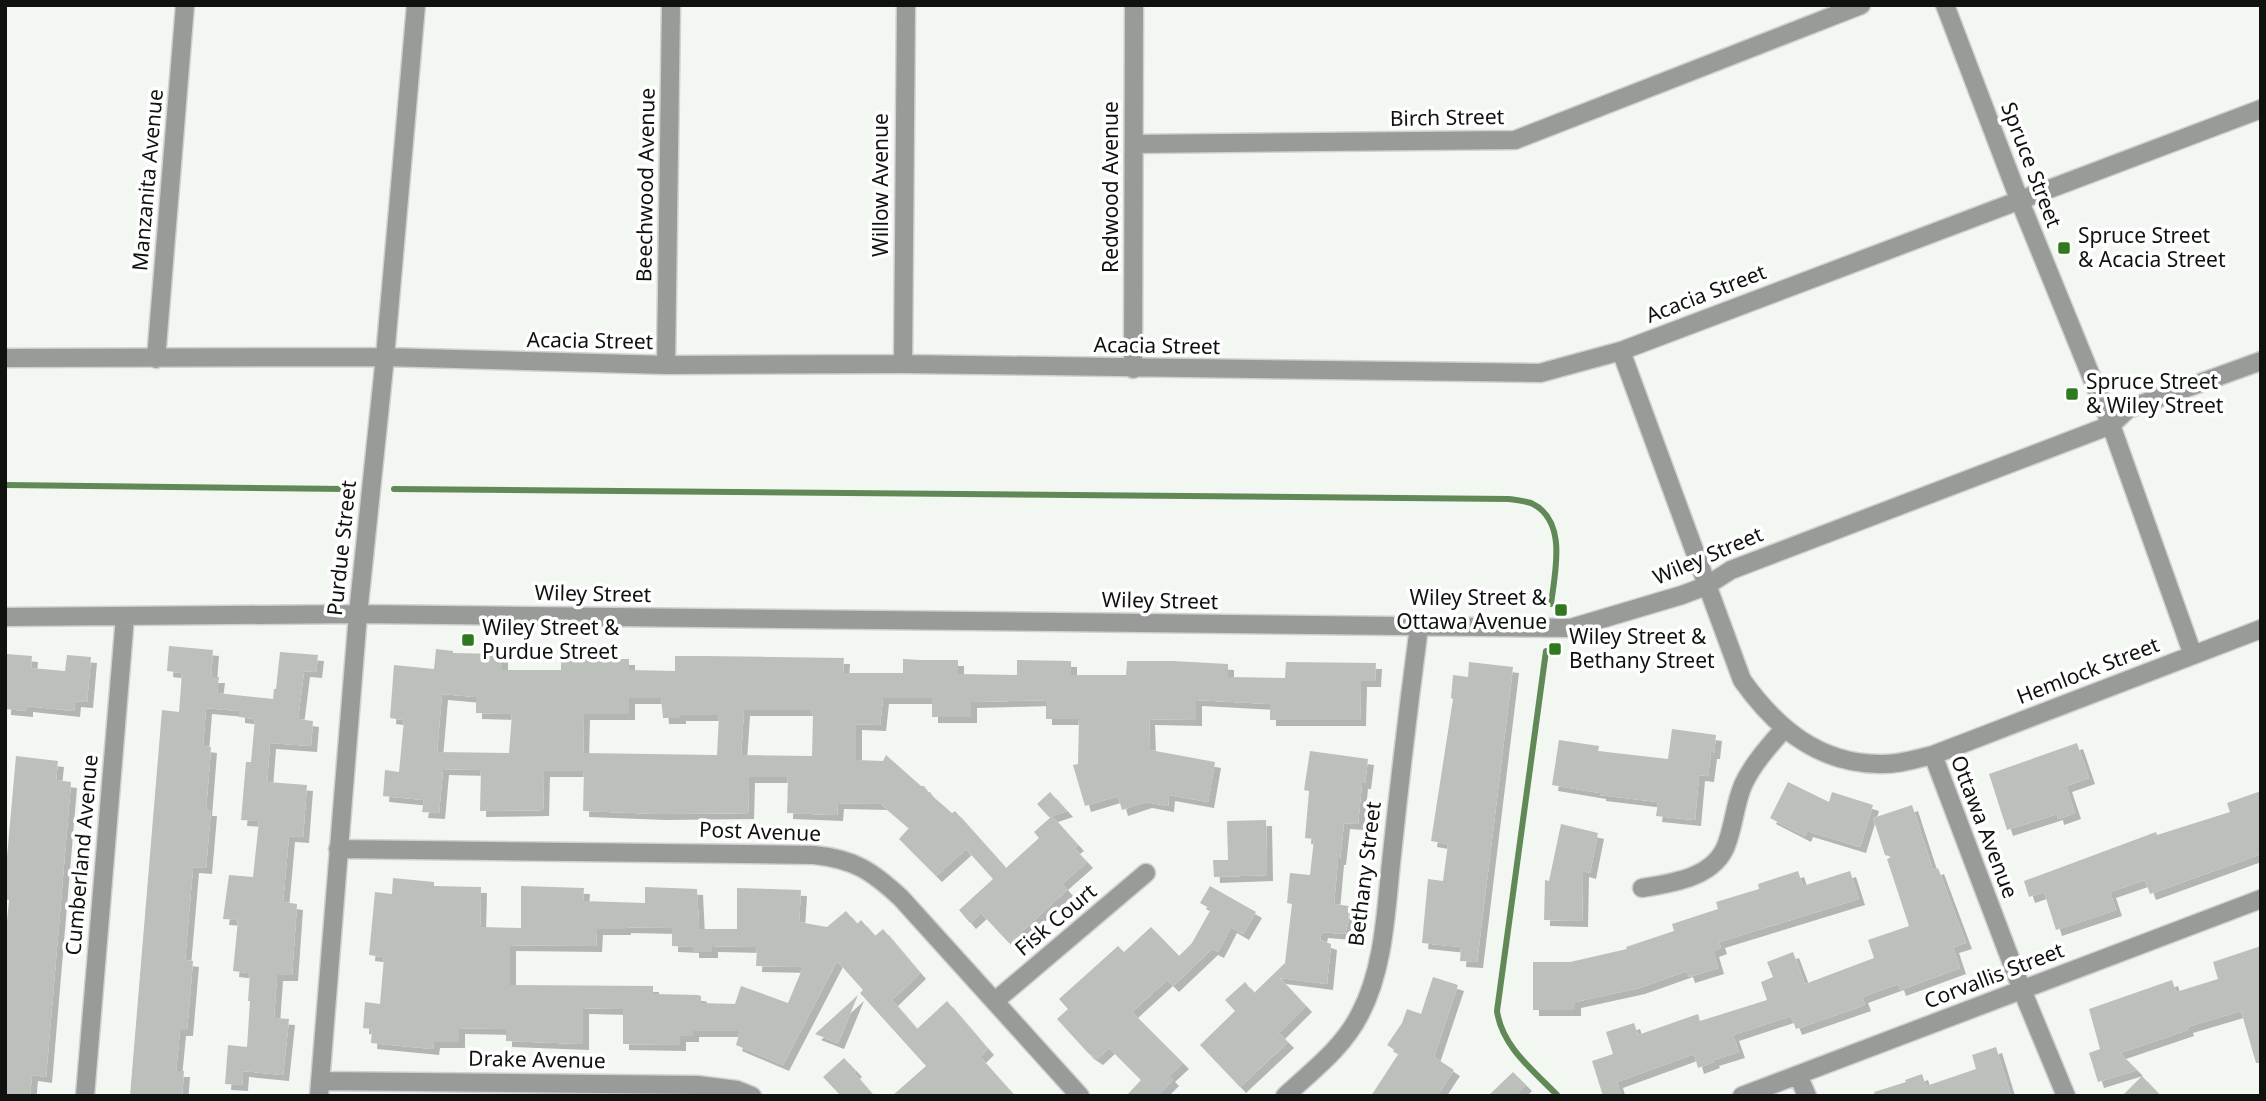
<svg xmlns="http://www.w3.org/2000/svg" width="2266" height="1101" font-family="'Noto Sans',sans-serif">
<defs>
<filter id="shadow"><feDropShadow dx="6" dy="6" stdDeviation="0" flood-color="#0004"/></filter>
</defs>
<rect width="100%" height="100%" fill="#f3f7f2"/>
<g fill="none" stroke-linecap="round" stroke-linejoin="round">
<path stroke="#608957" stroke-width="6" d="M5,485l341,4
M394,489l1115,10c7,1 15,2 22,4 37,17 24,69 20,101
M1546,651l-49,360c5,36 37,60 61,85"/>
</g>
<path fill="#bcc0bb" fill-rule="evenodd" filter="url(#shadow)" d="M169,646l44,4 -2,27h8l-2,16 56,6 1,-10h2l4,-37 38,3 -2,17 -12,-1 -6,48 15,2 -2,25 -41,-3 -3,39 40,3 -4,52 -14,-1 -6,66 14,2 -5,71h-15l-3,43 15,1 -6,56 -40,-4 -1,14 -17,-1 3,-39 19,2 3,-46h-2l2,-28 -17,-2 5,-51 -15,-1 6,-44 24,2 6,-56 -18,-1 5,-58h5l4,-43 -16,-2v-6l-33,-3 -3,38 8,1 -5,63h5l-5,58 -13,-1 -8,93 8,1 -6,69h-7l-4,41h8l-2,25h-52l32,-386 17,2 3,-39 -15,-2z
M436,649l17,2v2l49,1v16h59v-14h19l36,1v2h13v11l46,1v-15h29l140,2 -1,15h60v-14l17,1h38v14l59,1v-15l54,1v14h55l1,-14h45l56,3v13l57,1 1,-16 90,1 -1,18h-14l-1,39h-90v-16l-74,-4v20l-47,-1 1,31 65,12 -7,40 -39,-7 -1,11 -22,-4 -24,8 -4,-14 -33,10 -12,-41 5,-1 1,-45h-33v-19l-75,2v15h-39v-19h-49l-3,27 -24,-1v36l27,1 3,-6 35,31h3l6,8 22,19 3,-2 51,57 33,-30 -5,-6 18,-16 26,29 -4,3 13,14 -25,22 5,6 -58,53 -28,-30 -11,10 -11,-13 34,-31 -27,-30 -30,27 -37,-37 10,-11 -28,-24 -43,-1 -1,12 -50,-2 1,-36h-39l-1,36 -88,1 -77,-3 1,-40h-40l-1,39 -63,1 1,-41 -38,-1 -4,44 -17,-1 2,-12 -41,-4 2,-26 14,2 5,-52 -14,-2 4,-53 40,4zM442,694l34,3v16l36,1 -3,39 -72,-1zM629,698h32l2,20h17v-3h39l-2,40 -134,-2 1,-39h45zM744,710h66v4h3l-1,42 -71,-1z
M7,654l25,2 -1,12 34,3 2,-16 24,2 -4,45 -12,-1 -1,10 -47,-5v5l-22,-2z
M1469,662l44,5 -36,295 -17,-1 1,-14 -39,-4 6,-64 15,2 5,-37 -17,-3 22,-142 -2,-1 2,-23 15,2z
M1672,729l44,6 -2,18h-3l-3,23 -9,-1 -4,45 -39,-4 2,-14 -58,-7v-2l-48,-8 7,-45 40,6 -1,5 70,8z
M2077,743l12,35 -23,8 9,27 -17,6 -1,-5 -50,16 -18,-56z
M1310,751l58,8 -3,24h-3l-4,41 -14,-1 -4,36h-2l-4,45 15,2 -1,17 -3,11 -23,-2 -2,8 11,4 -4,40 -47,-6 26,28 -27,27 9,9 -48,45 -40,-42 35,-34 -10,-11 20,-18 9,11 31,-30 7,-59 -5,-1 3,-30 20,2 4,-36 -9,-1 4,-47 -5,-1z
M16,756l42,5 -2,19 15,2 -25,295 -14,-2 -2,21h-25v-154l4,-42 -4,-1v-20z
M1788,782l41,20 3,-10 41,13 -13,42 -53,-16 -2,5 -35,-18z
M2261,791v63l-111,40 -5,-14 -35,12 6,18 -60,20 -12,-38 -15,5 -5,-16 132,-49 1,3 73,-23 -3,-9z
M1050,792l17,19 -18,6 -12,-13z
M1912,805l21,65 5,-2 28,75 -13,4 7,21 -60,22 -2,-6 -36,13 3,8 -69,24 -5,-13 -58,19 6,17 -26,8 1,2 -16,6 -4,-14 -77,28 4,14h-18l-11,-35 21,-7 -7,-22 28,-9 4,12 60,-21 2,7 67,-21 -6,-18 12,-5 -6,-15 26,-10 12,32 69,-26 -6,-18 41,-14 -22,-67 5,-2 -7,-2 -12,-37z
M1266,820l1,55 -53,2 -1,-17h15l-1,-39z
M1561,824l37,9 -8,40 -7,-2 -1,50 -38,-1 1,-40 4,1z
M1798,871l5,15 47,-15 9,28 -140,43 2,6 -8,3 5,17 -29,9 -2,-6 -48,17 -64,14v8h-42v-48h37l57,-13 -1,-2 48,-16 -2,-7 46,-15 -2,-7 43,-13 -1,-5z
M393,878l41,4v4l47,1 -1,40 41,1v-42l63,2 -1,13 62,2v-16l52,2 2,40h38v-41l64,2 -2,32 28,5 19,-16 11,13 4,-4 14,16 8,-7 37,44 -28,27 25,29 30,-28 41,48 -8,8 35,39h-123l34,-30 -66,-73 3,-3 -26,-29 -54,104 -47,-20 4,-14h-47v5h-13v9l-57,-1v-35l-40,-1v36l-77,-3v-12l-47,-1v14h-25l-1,7 -62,-6 1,-14 -9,-1 2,-26 15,2 4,-47 -15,-2 6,-63 17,2zM625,927l47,1v18l21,1v5h19v-6l45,1 -1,19 47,1 -15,36 -47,-17 -6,18 -34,-1v-7l-3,-1 -45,-1v-8l-143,-1v-40l86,1 1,-17h28z
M1210,886l46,26 -13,22 -12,-7 -13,25 -6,-3 -39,37 -6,-6 -35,32 51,51 -14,13 4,4 -16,16h-31l15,-16 -32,-32 -12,11 -9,-6 -31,-34 11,-10 -9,-10 59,-53 6,6 27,-25 28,29 13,-13 19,-34 -11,-6z
M2261,946v117h-5l-15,-52 -54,16 1,3 -68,23 17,17 -39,12 -9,-29 11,-4 -11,-40 83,-29 4,12 42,-13 -5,-17z
M1433,977l25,8 -24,72 20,13 -17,26h-66l28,-43 -12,-8 15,-22 5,-14 14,5z
M858,995l-20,48 -23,-9z
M1996,1047l15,49h-136l-1,-4 32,-10 -1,-2 17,-6 4,12 50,-17 -4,-14z
M844,1058l12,13 -2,2 20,23h-33l-18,-19z
M1513,1072l13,13 -11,11h-27z
M2142,1076l19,20h-39z"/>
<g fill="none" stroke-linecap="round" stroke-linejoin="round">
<defs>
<path id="minor" d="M1945,5l74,194 92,226 82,230
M1134,144l381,-4 346,-135
M1621,351l121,329c34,48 76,83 137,84 18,1 36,-5 54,-9l328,-126
M5,358l380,-1 281,8 237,-1 637,9 81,-22 640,-242
M156,359l29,-354
M903,364l3,-359
M666,365l5,-360
M1133,369l1,-364
M5,617l353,-3 1213,14 111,-33 24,-9 25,-16 380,-145 17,-16 133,-48
M1933,755l89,235 44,106
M338,849l476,6c40,4 58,16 87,43l179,198
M1642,888c32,-5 74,-11 85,-45 7,-19 8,-39 16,-58 9,-20 26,-39 41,-56
M995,1001l151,-128
M1798,1075l9,21
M320,1081l377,4 40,5 15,6
M85,1096l40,-479
M319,1096l39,-482 27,-257 31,-352
M1285,1096c27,-25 58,-48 75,-82 25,-47 26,-108 32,-160 8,-76 17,-152 27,-227
M1742,1096l519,-197"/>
</defs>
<use href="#minor" stroke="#cfd2ce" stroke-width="21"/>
<use href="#minor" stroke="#999b98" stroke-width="18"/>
</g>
<g fill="#31791e" stroke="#fff" stroke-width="2.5">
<rect x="2057" y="241" width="14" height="14" rx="3.5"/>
<rect x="2065" y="387" width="14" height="14" rx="3.5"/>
<rect x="1554" y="603" width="14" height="14" rx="3.5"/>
<rect x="461" y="633" width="14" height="14" rx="3.5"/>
<rect x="1548" y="642" width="14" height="14" rx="3.5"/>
</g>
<g text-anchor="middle" stroke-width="7" stroke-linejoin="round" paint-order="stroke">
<g font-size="21" fill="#101210" stroke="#fff">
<text transform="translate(1447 118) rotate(-1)" y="7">Birch Street</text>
<text transform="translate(2031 165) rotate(69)" y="7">Spruce Street</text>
<text transform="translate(148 180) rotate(-85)" y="7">Manzanita Avenue</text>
<text transform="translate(646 185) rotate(-89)" y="7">Beechwood Avenue</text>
<text transform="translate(881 185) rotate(-90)" y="7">Willow Avenue</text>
<text transform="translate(1111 187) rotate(-90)" y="7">Redwood Avenue</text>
<text transform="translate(1706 294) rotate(-21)" y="7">Acacia Street</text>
<text transform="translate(590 341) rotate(1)" y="7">Acacia Street</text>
<text transform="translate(1157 346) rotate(1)" y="7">Acacia Street</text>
<text transform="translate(342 548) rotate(-84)" y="7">Purdue Street</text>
<text transform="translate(1708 556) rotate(-23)" y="7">Wiley Street</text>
<text transform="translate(593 594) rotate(1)" y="7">Wiley Street</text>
<text transform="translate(1160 601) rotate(1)" y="7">Wiley Street</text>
<text transform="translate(2088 671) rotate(-21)" y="7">Hemlock Street</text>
<text transform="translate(1984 827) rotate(69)" y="7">Ottawa Avenue</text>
<text transform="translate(760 832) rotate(2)" y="7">Post Avenue</text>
<text transform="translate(82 855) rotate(-85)" y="7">Cumberland Avenue</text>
<text transform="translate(1365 874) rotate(-83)" y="7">Bethany Street</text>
<text transform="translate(1056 920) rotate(-40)" y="7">Fisk Court</text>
<text transform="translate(1994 976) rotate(-21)" y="7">Corvallis Street</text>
<text transform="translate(537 1060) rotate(1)" y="7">Drake Avenue</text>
</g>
<g font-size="21" fill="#101210" stroke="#fff" text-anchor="start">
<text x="2078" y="243">Spruce Street<tspan x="2078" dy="24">&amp; Acacia Street</tspan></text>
<text x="2086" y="389">Spruce Street<tspan x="2086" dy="24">&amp; Wiley Street</tspan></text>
<text x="1547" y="605" text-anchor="end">Wiley Street &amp;<tspan x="1547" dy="24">Ottawa Avenue</tspan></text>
<text x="482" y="635">Wiley Street &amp;<tspan x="482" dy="24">Purdue Street</tspan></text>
<text x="1569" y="644">Wiley Street &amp;<tspan x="1569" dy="24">Bethany Street</tspan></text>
</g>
</g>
<rect width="2266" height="1101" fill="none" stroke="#101210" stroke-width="14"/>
</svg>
